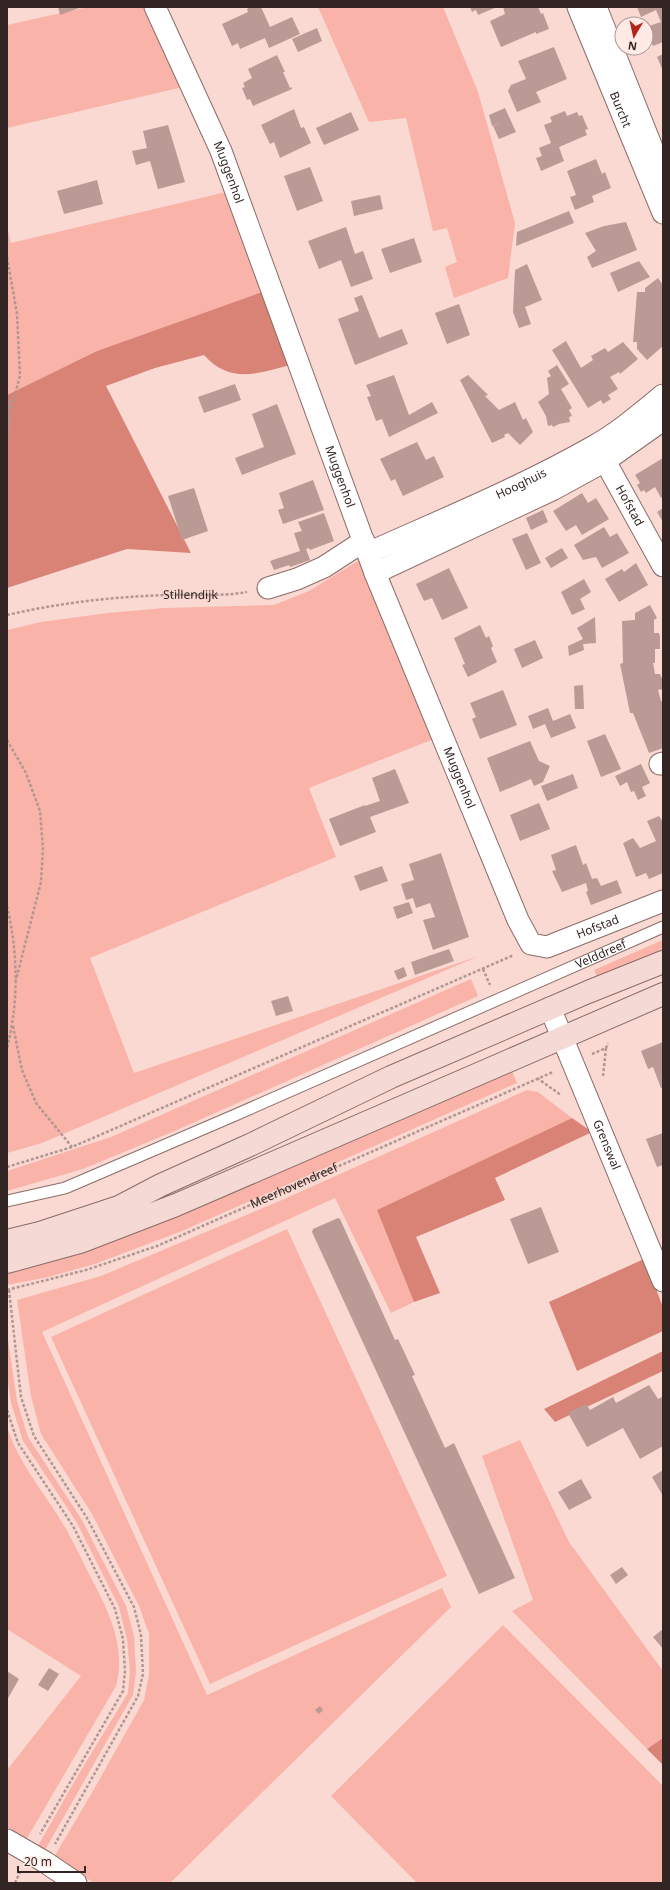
<svg xmlns="http://www.w3.org/2000/svg" width="670" height="1890" font-family="'Noto Sans',sans-serif">
<rect width="100%" height="100%" fill="#fbd9d3"/>
<path fill="#f9b3a8" d="M88,7h57l38,80 -176,41v-103z
M318,7h125l35,85 37,131 -7,55 -54,20 -9,-31 12,-5 -10,-34 -14,3 -27,-113 -37,4z
M226,192l36,100 -165,59 -90,44v-169l4,17z
M361,559l73,180 -125,49 27,69 -246,101 44,115 345,-117 -437,187 -35,10v-523l34,-8 67,-9 56,-5 110,-3 35,-14z
M663,940v16l-64,25 -5,-11z
M471,979l7,17 -301,134 -94,39 -76,22v-20l104,-34z
M510,1067l7,16 -335,148 -87,33 -47,13 -41,8v-15z
M527,1090l11,2 34,26 -195,92 37,92 -23,11 -56,-115 -293,134 165,363 235,-107 9,19 -281,276h-76l-40,-26 39,-66 51,-91 5,-25v-41l-10,-28 -47,-92 -51,-80 -10,-38 -14,-96 84,-24 181,-76z
M287,1229l160,347 -237,108 -159,-347z
M7,1332l10,69 11,36 54,83 44,86 8,30 2,36 -3,23 -88,155 -7,-4 39,-69 51,-84 2,-22 -3,-32 -8,-32 -42,-84 -54,-82 -12,-38 -4,-26z
M7,1427c12,38 39,67 59,102 8,14 15,29 22,43 19,36 39,73 28,114l-90,154 -19,-13v-57l74,-94 -74,-47z
M520,1440l49,102 94,129v67l-16,11 -135,-138 21,-11 -51,-144z
M503,1625l160,161v97h-246l-86,-87z"/>
<path fill="#d88376" d="M262,292l28,73c-33,9 -60,19 -86,-10l-49,13 -49,18 85,167 -64,-4 -120,39v-193l90,-44z
M572,1118l20,14 -97,46 10,22 -89,37 24,56 -26,9 -37,-92z
M644,1259l19,48v24l-86,40 -28,-69z
M663,1351v20l-108,51 -11,-13z
M663,1738v27l-16,-16z"/>
<path fill="#ba9a94" d="M58,7h24l-22,8z
M250,7h11l9,20 22,-10 8,17 -31,14 -4,-10 -25,11 -2,-6 -6,3 -10,-22 26,-12 -1,-3z
M470,7h27l-19,8 -2,-5 -4,2z
M503,7h35l3,7 2,-1 6,16 -13,5v-2l-35,15 -11,-26 15,-7z
M637,7h26v35l-10,4 -7,-16v-3l15,-5 -5,-12 -15,7z
M317,28l5,13 -24,11 -6,-13z
M554,47l13,32 -31,13 5,10 -24,10 -9,-21 3,-6 15,-6 -8,-18z
M663,54v17l-6,-14z
M277,55l8,17h-2l7,16 2,-1v2l-39,17 -3,-7 -3,1 -5,-12 3,-1 -2,-4 9,-5 -4,-9z
M505,108l11,24 -17,7 -6,-13 10,-4 -11,4 -3,-11z
M294,109l7,19 3,-1 7,16 -31,15 -6,-16 -4,2 -9,-19z
M565,111l2,5 10,-4 2,4 3,-1 6,14 -3,1 2,5 -28,12 5,14 -23,10 -5,-13 6,-2 -3,-8 12,-5 -7,-18 8,-3 -2,-5z
M351,112l8,18 -35,15 -8,-17z
M168,125l17,57 -27,7 -8,-28 -14,4 -4,-14 15,-3 -4,-17z
M596,159l6,15 3,-2 6,16 -19,8 2,6 -19,8 -5,-13 6,-2 -9,-24z
M310,167l13,34 -26,10 -13,-35z
M97,180l6,24 -39,10 -7,-23z
M380,195l3,14 -29,7 -3,-15z
M569,211l5,12 -58,23 1,-14z
M626,222l11,28 -45,18 -5,-11 9,-6 -11,-18 19,-7z
M346,227l9,27 8,-3 10,28 -22,8 -10,-27 -22,9 -11,-28z
M414,238l8,24 -32,11 -9,-24z
M639,261l11,16 -32,15 -8,-19z
M527,264l15,36 -17,7 6,17 -12,4 -6,-16 2,-42z
M658,278l5,7v61l-16,14 -10,-11v-7h-4l4,-50h8v-4z
M362,295l17,43 23,-9 6,15 -53,21 -17,-46 21,-8 -5,-13z
M459,304l11,31 -23,9 -12,-31z
M566,341l15,27 12,-8 -2,-4 14,-8 3,4 15,-10 15,17 -18,15 -1,-2 -9,5 8,12 -10,6 3,4 -8,5 -2,-4 -13,8 -36,-58z
M557,365l12,19 -8,5 11,19 -3,2 3,6 -3,1 1,5 -11,2 -6,3 -1,-2 -4,1 -2,-10 -8,-14 11,-8 -2,-16 4,-2 -3,-5z
M394,375l15,40 23,-13 6,11 -49,24 -7,-18 -6,2 -9,-24 4,-1 -5,-11z
M468,375l20,20 -3,1 14,14 16,-8 8,18 3,-2 7,14 -13,13 -12,-12 -4,2 1,2 -13,6 -32,-63z
M235,384l6,16 -37,13 -6,-16z
M277,404l19,50 -54,21 -7,-17 29,-11 -12,-33z
M417,442l9,18 8,-4 10,21 -41,19 -8,-17 -4,2 -11,-22z
M663,458v39l-2,1 -6,-11 -9,6 -2,-3 -3,2 -4,-7 3,-2 -5,-8z
M313,480l11,30 -41,14 -5,-14 6,-2 -5,-15z
M194,488l14,43 -26,9 -14,-44z
M582,493l6,10 8,-5 13,21 -27,16 -6,-10 -10,6 -13,-20z
M663,508v14l-6,-10z
M543,510l5,12 -17,8 -5,-12z
M324,513l10,28 -24,9 -1,-2 -3,1 4,11 -20,7 -1,-2 -15,5 -4,-9 30,-10 -6,-18 8,-2 -4,-9z
M604,527l6,10 7,-4 12,20 -27,15 -6,-11 -13,3 -9,-15z
M527,533l14,30 -15,7 -14,-31z
M562,548l6,10 -17,10 -6,-10z
M636,563l12,22 -29,17 -14,-23 17,-10 2,3z
M449,568l19,40 -26,12 -10,-22 -8,3 -8,-17z
M584,579l7,13 -11,7 5,10 -13,6 -11,-23z
M650,605l7,13 -3,2v13h5l1,4v12h-5v14h-2l2,11h5l3,7v8l-5,1 3,11h2v47l-14,5 -16,-40h-3l-10,-49 3,-1 -1,-42 13,-1v-7z
M595,617l1,26 -13,1 1,6 -15,6 -1,-10 15,-7 -6,-11z
M480,625l6,13 3,-2 4,10 -2,2 6,14 -29,15 -6,-12 3,-1 -11,-26z
M535,640l8,18 -21,10 -8,-19z
M583,685l1,24h-9l-1,-23z
M503,690l14,35 -37,14 -8,-20 4,-2 -6,-14z
M548,708l5,13 17,-7 6,14 -25,10 -6,-14 -12,5 -5,-13z
M605,734l16,35 -20,8 -14,-36z
M530,741l9,20 11,5 -7,16 -9,4 -3,-7 -31,13 -13,-34z
M641,764l9,19 -8,4 4,9 -8,4 -4,-9 -3,1 -4,-10 -7,4 -5,-10z
M395,769l14,34 -39,14 6,15 -36,14 -11,-27 36,-14v1l15,-5 -8,-23z
M573,774l5,14 -31,13 -6,-15z
M539,803l11,26 -30,12 -10,-26z
M659,816l4,6v51l-14,6 -3,-6 -10,4 -13,-34 10,-5 7,10 16,-7 -9,-20z
M576,845l7,20 3,-2 6,16 5,-1 4,8 16,-6 5,13 -31,12 -5,-13 2,-1 -2,-8 -24,9 -10,-21 4,-1 -5,-15z
M441,853l28,84 -36,13 -10,-30 12,-3 -5,-14 -14,5 -3,-10 -7,2 -5,-16 13,-4 -5,-16z
M382,866l6,15 -28,10 -6,-15z
M409,902l4,11 -16,6 -4,-12z
M449,949l5,12 -39,14 -4,-13z
M404,967l3,9 -9,4 -4,-9z
M288,996l5,15 -17,5 -5,-15z
M663,1042v46h-2l-8,-21 -5,2 -7,-18z
M663,1133v32l-6,2 -11,-28z
M541,1207l18,45 -31,12 -18,-45z
M338,1218l2,1 55,121 3,-1 17,36 -3,1 33,72 9,-5 61,135 -36,16 -167,-362 1,-3z
M649,1385l9,14 4,-2 1,2v47l-23,13 -17,-31 -36,19 -19,-34 18,-9 4,6 23,-13 3,6z
M663,1470v26l-11,-19z
M581,1479l11,19 -23,12 -11,-18z
M622,1567l6,8 -12,9 -6,-9z
M663,1629v20l-10,-12z
M49,1668l10,6 -11,17 -10,-6z
M7,1671l12,8 -12,21z
M320,1706l3,4 -4,4 -4,-4z"/>
<g fill="none" stroke-linecap="round" stroke-linejoin="round">
<defs>
<g id="lane">
<path id="s3" d="M7,1201l58,-13 168,-72 430,-189"/>
</g>
<g id="street">
<path id="s4" d="M155,7l66,144 154,422 143,347 13,24 16,3 116,-46"/>
<path id="s5" d="M578,7l85,206"/>
<path d="M596,7l67,168"/>
<path id="s6" d="M598,450l7,11 58,105"/>
<path id="s7" d="M368,553c76,-34 154,-66 226,-107 25,-14 47,-33 69,-51"/>
<path d="M375,573l179,-84 51,-28 58,-41"/>
<path d="M268,588l29,-9 27,-12 40,-26"/>
<path d="M660,764l3,-1"/>
<path id="s8" d="M550,1008l113,273"/>
<path d="M7,1840l38,22 31,21"/>
</g>
<path id="secondary" d="M7,1241l33,-8 79,-26 42,-22 89,-40 141,-68 197,-85 75,-30
M7,1262l73,-20 96,-37 487,-211"/>
</defs>
<use href="#lane" stroke="#8a6c67" stroke-width="13"/>
<use href="#street" stroke="#8a6c67" stroke-width="23"/>
<use href="#secondary" stroke="#8a6c67" stroke-width="24"/>
<g stroke="#b19792" stroke-width="2.5" stroke-dasharray="3 2" stroke-linecap="butt">
<path d="M7,257l10,57 3,62 -10,36"/>
<path d="M7,395l3,17 -3,29"/>
<path id="s1" d="M7,615c52,-12 104,-18 158,-20 27,-1 55,2 82,-3"/>
<path d="M7,740l19,33 14,38 3,37 -2,34 -25,98"/>
<path d="M7,906c11,47 12,95 0,142"/>
<path d="M483,969l7,16"/>
<path d="M13,1026l9,44 14,33 36,44"/>
<path d="M592,1054l14,-6 2,-5"/>
<path d="M603,1076l3,-28"/>
<path d="M537,1078l24,17"/>
<path d="M7,1167l65,-20 442,-192"/>
<path id="s2" d="M7,1290l79,-20 71,-24 396,-174"/>
<path d="M9,1290l12,107 13,39 53,82 47,89 7,28 2,39 -5,22 -83,148"/>
<path d="M7,1410l11,33 55,83 42,83 8,30 2,32 -2,20 -83,143"/>
<path d="M15,1883l5,-11"/>
</g>
<use href="#lane" stroke="#fff" stroke-width="11"/>
<use href="#street" stroke="#fff" stroke-width="21"/>
<use href="#secondary" stroke="#f4d9d5" stroke-width="22"/>
</g>
<g text-anchor="middle" stroke-width="3.5" stroke-linejoin="round" paint-order="stroke">
<g font-size="12" fill="#322523" stroke="#ffeae6">
<text dy="4" stroke="none"><textPath href="#s5" startOffset="111">Burcht</textPath></text>
<text dy="4" stroke="none"><textPath href="#s4" startOffset="181">Muggenhol</textPath></text>
<text dy="4" stroke="none"><textPath href="#s4" startOffset="505">Muggenhol</textPath></text>
<text dy="4" stroke="none"><textPath href="#s7" startOffset="168">Hooghuis</textPath></text>
<text dy="4" stroke="none"><textPath href="#s6" startOffset="64">Hofstad</textPath></text>
<text dy="4" stroke="none"><textPath href="#s1" startOffset="185">Stillendijk</textPath></text>
<text dy="4" stroke="none"><textPath href="#s4" startOffset="829">Muggenhol</textPath></text>
<text dy="4" stroke="none"><textPath href="#s4" startOffset="1081">Hofstad</textPath></text>
<text dy="4" stroke="none"><textPath href="#s3" startOffset="644">Velddreef</textPath></text>
<text dy="4" stroke="none"><textPath href="#s8" startOffset="148">Grenswal</textPath></text>
<text dy="4" stroke="none"><textPath href="#s2" startOffset="306">Meerhovendreef</textPath></text>
</g>
</g>
<rect width="670" height="1890" fill="none" stroke="#322523" stroke-width="16"/>
<g transform="translate(634 36) rotate(189)"><circle r="19" fill="#ffeae6" stroke="#ad9b98"/>
<path d="M0-3L7 15L0 10L-7 15Z" fill="#b32418"/>
<text y="-6" font-size="11" font-weight="bold" text-anchor="middle" fill="#322523">N</text>
</g>
<path d="M18 1866v6h67v-6" fill="none" stroke="#322523" stroke-width="2"/>
<text x="24" y="1866" font-size="12" fill="#322523" stroke="#ffeae6" stroke-width="3" paint-order="stroke">20 m</text>
</svg>
